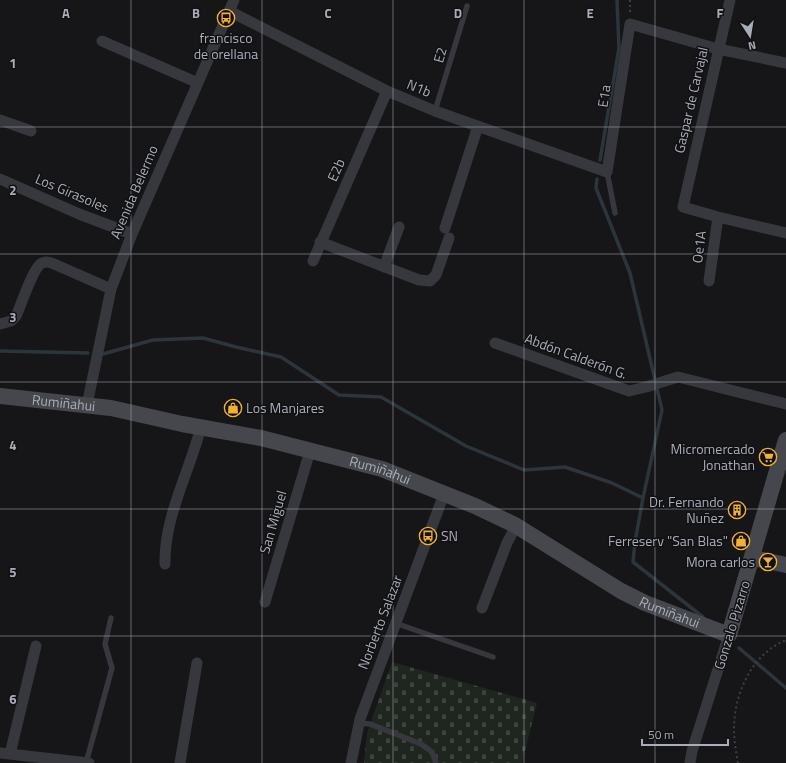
<svg xmlns="http://www.w3.org/2000/svg" width="786" height="763" font-family="'Titillium Web',sans-serif">
<defs>
<pattern id="cemetery-stones" width="16" height="16" patternUnits="userSpaceOnUse"><rect width="16" height="16" fill="#1e261f"/><path d="M2 7V4a2 2 0 0 1 4 0v3zM10 15v-3a2 2 0 0 1 4 0v3z" fill="#3c433d"/></pattern>
</defs>
<rect width="100%" height="100%" fill="#161618"/>
<path fill="url(#cemetery-stones)" d="M392,662l145,41 -15,60h-158l3,-30z"/>
<g fill="none" stroke-linecap="round" stroke-linejoin="round">
<path stroke="#2c353c" stroke-width="3.5" d="M600,160l19,-112 -2,-48
M597,179l-1,9 34,85 32,137 -19,88
M0,351l88,2
M103,354l50,-14 50,-2 33,9 45,10 58,38 42,2 85,49 58,24 41,-3 47,16 31,15 -8,44 -2,20 70,55
M739,648l47,40"/>
<path stroke="#3d3f44" stroke-width="2" stroke-dasharray="2 3" stroke-linecap="butt" d="M630,0v13
M738,763c-2,-11 -4,-23 -4,-34 0,-36 18,-75 52,-89"/>
<path stroke="#37383d" stroke-width="5.5" d="M435,111l32,-105
M607,172l8,41
M395,623l98,34
M359,723l11,1 51,20 11,8 4,11
M86,763l26,-95 -7,-24 6,-26"/>
<path stroke="#37383d" stroke-width="11" d="M730,0l-47,207 35,10 68,16
M229,11l158,80 48,20 172,61 23,-148 88,25 68,14
M102,41l96,42
M0,120l31,11
M0,179l79,35 53,20
M445,228l33,-102
M320,242l99,38 11,1 6,-6 13,-37
M313,261l74,-170
M384,267l15,-40
M709,281l9,-64
M0,324l11,-3 5,-5c5,-10 17,-49 26,-53 4,-2 8,-1 12,1l57,25
M495,343l134,48 17,-4 32,-10 108,27
M87,405l24,-116 21,-55 102,-234
M165,564c-1,-47 24,-91 36,-137
M265,602l45,-151
M482,608l25,-65 9,-17
M0,753l89,10
M10,754l26,-108
M180,763l17,-100
M351,763l9,-44 84,-225
M690,763l2,-12 37,-116"/>
<g stroke="#45474d" stroke-width="16">
<path id="s1" d="M0,396l111,12 71,16 79,14 121,31 93,37 40,19 106,66 24,12 84,32 57,-195"/>
<path d="M753,558l33,7"/>
</g>
</g>
<path fill="none" stroke="#a8adb8" stroke-width="1" stroke-opacity="0.55" d="M131,0v763M262,0v763M393,0v763M524,0v763M655,0v763M0,127h786M0,254h786M0,382h786M0,509h786M0,636h786"/>
<defs>
<symbol id="bus-ring" viewBox="-11 -11 22 22"><circle r="9.5" fill="#111113" stroke="#f2b134" stroke-width="1.5"/><path d="M-5-6H5V4H4V6H2V4H-2V6H-4V4H-5ZM-3.5-4V0h7V-4ZM-3.5 1.2v1.5H-2V1.2ZM2 1.2v1.5H3.5V1.2Z" fill="#f2b134"/></symbol>
<symbol id="shop-ring" viewBox="-11 -11 22 22"><circle r="9.5" fill="#111113" stroke="#f2b134" stroke-width="1.5"/><path d="M-5-2.5h2.3a2.7 3.5 0 0 1 5.4 0H5L5.5 6h-11ZM-1.5-2.5h3a1.5 2.3 0 0 0-3 0Z" fill="#f2b134"/></symbol>
<symbol id="supermarket-ring" viewBox="-11 -11 22 22"><circle r="9.5" fill="#111113" stroke="#f2b134" stroke-width="1.5"/><path d="M-6-5.5h2.5l.6 2H6L4.5 2H-2.5L-4.4-4H-6ZM-1.5 3.2a1.3 1.3 0 1 0 .1 0ZM3 3.2a1.3 1.3 0 1 0 .1 0Z" fill="#f2b134"/></symbol>
<symbol id="building-ring" viewBox="-11 -11 22 22"><circle r="9.5" fill="#111113" stroke="#f2b134" stroke-width="1.5"/><path d="M-4-6H4V6H1V3H-1V6H-4ZM-2.5-4.3h1.7v1.8h-1.7ZM.8-4.3h1.7v1.8H.8ZM-2.5-1h1.7V.8h-1.7ZM.8-1h1.7V.8H.8Z" fill="#f2b134"/></symbol>
<symbol id="bar-ring" viewBox="-11 -11 22 22"><circle r="9.5" fill="#111113" stroke="#f2b134" stroke-width="1.5"/><path d="M-6-5H6L.8 .8V4.5H3.5V6h-7V4.5H-.8V.8Z" fill="#f2b134"/></symbol>
</defs>
<g fill-rule="evenodd">
<use href="#bus-ring" x="216" y="8" width="20" height="20"/>
<use href="#shop-ring" x="223" y="398" width="20" height="20"/>
<use href="#supermarket-ring" x="758" y="447" width="20" height="20"/>
<use href="#building-ring" x="727" y="500" width="20" height="20"/>
<use href="#bus-ring" x="418" y="526" width="20" height="20"/>
<use href="#shop-ring" x="731" y="531" width="20" height="20"/>
<use href="#bar-ring" x="758" y="552" width="20" height="20"/>
</g>
<g text-anchor="middle" stroke-width="3" stroke-linejoin="round" paint-order="stroke">
<g font-size="14" fill="#a8adb8" stroke="#111113" text-anchor="end">
<text x="226" y="43" text-anchor="middle">francisco<tspan x="226" dy="16">de orellana</tspan></text>
<text x="246" y="413" text-anchor="start">Los Manjares</text>
<text x="755" y="454">Micromercado<tspan x="755" dy="16">Jonathan</tspan></text>
<text x="724" y="507">Dr. Fernando<tspan x="724" dy="16">Nuñez</tspan></text>
<text x="441" y="541" text-anchor="start">SN</text>
<text x="728" y="546">Ferreserv "San Blas"</text>
<text x="755" y="567">Mora carlos</text>
</g>
<g font-size="14" fill="#a8adb8" stroke="#111113">
<text transform="translate(440 55) rotate(-74)" y="5">E2</text>
<text transform="translate(419 88) rotate(22)" y="5">N1b</text>
<text transform="translate(604 96) rotate(-81)" y="5">E1a</text>
<text transform="translate(691 100) rotate(-77)" y="5">Gaspar de Carvajal</text>
<text transform="translate(336 170) rotate(-66)" y="5">E2b</text>
<text transform="translate(134 192) rotate(-67)" y="5">Avenida Belermo</text>
<text transform="translate(72 193) rotate(23)" y="5">Los Girasoles</text>
<text transform="translate(699 247) rotate(-83)" y="5">Oe1A</text>
<text transform="translate(576 356) rotate(20)" y="5">Abdón Calderón G.</text>
<text dy="5" stroke="none"><textPath href="#s1" startOffset="64">Rumiñahui</textPath></text>
<text dy="5" stroke="none"><textPath href="#s1" startOffset="388">Rumiñahui</textPath></text>
<text transform="translate(273 522) rotate(-74)" y="5">San Miguel</text>
<text dy="5" stroke="none"><textPath href="#s1" startOffset="712">Rumiñahui</textPath></text>
<text transform="translate(380 622) rotate(-69)" y="5">Norberto Salazar</text>
<text transform="translate(732 625) rotate(-73)" y="5">Gonzalo Pizarro</text>
</g>
</g>
<g font-size="13" text-anchor="middle" font-weight="bold" fill="#a8adb8" stroke="#111113" stroke-width="3" stroke-linejoin="round" paint-order="stroke">
<text x="66" y="18">A</text>
<text x="196" y="18">B</text>
<text x="328" y="18">C</text>
<text x="458" y="18">D</text>
<text x="590" y="18">E</text>
<text x="720" y="18">F</text>
<text x="13" y="68">1</text>
<text x="13" y="195">2</text>
<text x="13" y="322">3</text>
<text x="13" y="450">4</text>
<text x="13" y="577">5</text>
<text x="13" y="704">6</text>
</g>
<g transform="translate(750 36) rotate(168)" stroke="#111113" stroke-width="3" paint-order="stroke">
<path d="M0-3L7 15L0 10L-7 15Z" fill="#a8adb8"/>
<text y="-6" font-size="11" font-weight="bold" text-anchor="middle" fill="#a8adb8">N</text>
</g>
<path d="M642 739v6h86v-6" fill="none" stroke="#a8adb8" stroke-width="2"/>
<text x="648" y="739" font-size="12" fill="#a8adb8" stroke="#111113" stroke-width="3" paint-order="stroke">50 m</text>
</svg>
